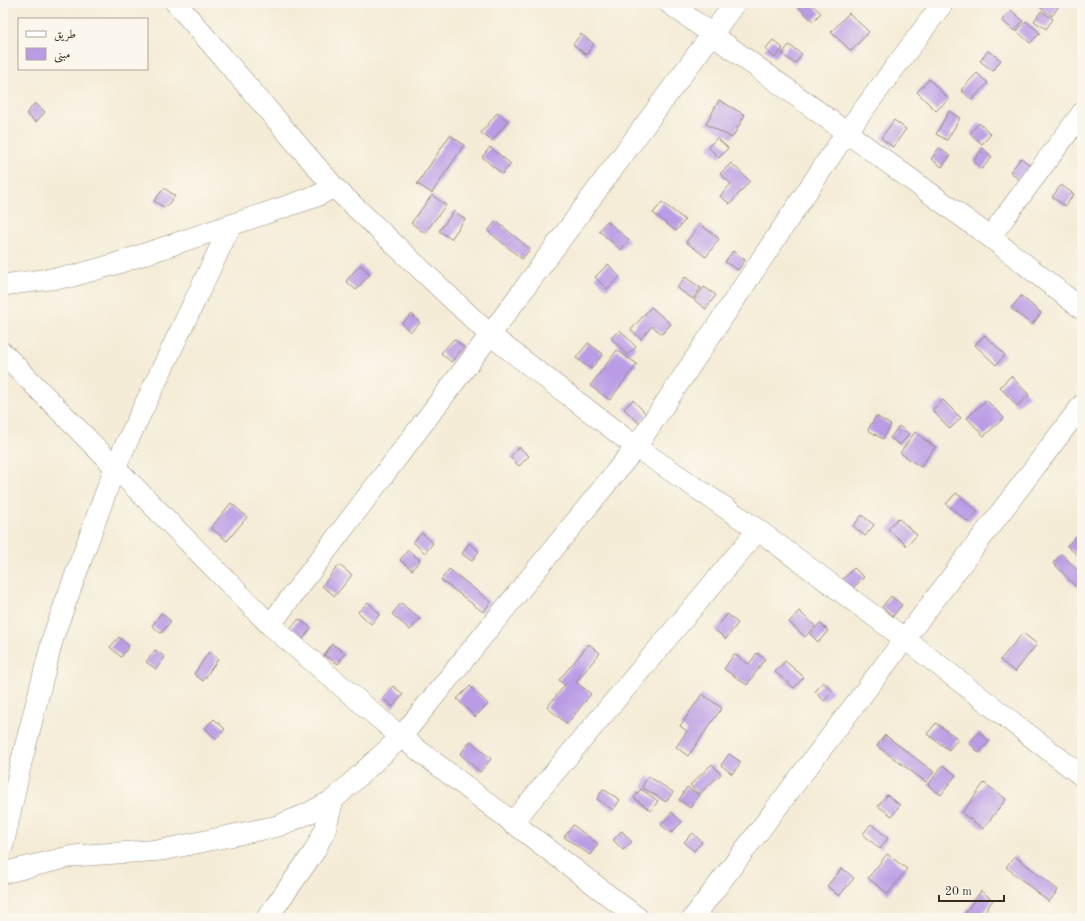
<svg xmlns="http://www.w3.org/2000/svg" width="1085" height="921" font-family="'Old Standard TT',Amiri,serif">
<rect width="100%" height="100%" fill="#fbf7ec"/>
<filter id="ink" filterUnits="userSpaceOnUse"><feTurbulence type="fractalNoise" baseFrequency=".025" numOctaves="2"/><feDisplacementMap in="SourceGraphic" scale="8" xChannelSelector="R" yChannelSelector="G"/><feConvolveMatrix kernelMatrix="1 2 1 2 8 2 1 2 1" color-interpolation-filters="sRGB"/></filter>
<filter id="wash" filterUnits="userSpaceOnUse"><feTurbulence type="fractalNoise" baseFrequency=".012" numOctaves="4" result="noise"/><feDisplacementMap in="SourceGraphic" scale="16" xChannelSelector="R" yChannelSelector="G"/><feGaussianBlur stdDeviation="0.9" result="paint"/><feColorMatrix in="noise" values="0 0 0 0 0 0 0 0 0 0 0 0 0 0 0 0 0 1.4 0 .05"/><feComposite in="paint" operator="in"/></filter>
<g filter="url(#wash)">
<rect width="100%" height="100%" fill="#f4ecd7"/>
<g id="blocks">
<path fill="#ba9be5" d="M798,3h12l11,10 -8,8 -17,-16z
M1040,3h21l-9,13 -14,-10z
M1011,10l12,11 -9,10 -12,-11z
M1041,11l12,8 -7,10 -12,-8z
M849,13l20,19 -18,19 -20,-19z
M1026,21l14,12 -10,10 -13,-12z
M581,34l13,10 -8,11 -13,-11z
M773,40l10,8 -8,10 -10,-9z
M789,45l13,9 -7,10 -13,-10z
M988,51l13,9 -8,11 -13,-10z
M977,73l11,10 -16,17 -11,-10z
M929,79l20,20 -13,12 -19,-19z
M719,100l26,15 -13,23 -26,-14z
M35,103l10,9 -9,10 -10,-8z
M949,111l11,7 -13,22 -11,-6z
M497,113l11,8 -16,20 -11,-8z
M894,120l12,9 -13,18 -12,-9z
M979,123l12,11 -9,10 -12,-11z
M450,135l14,10 -32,48 -15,-9z
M717,138l11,10 -9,10 -11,-11z
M490,147l21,17 -9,10 -20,-17z
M939,148l11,8 -8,11 -11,-8z
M983,148l9,9 -10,12 -9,-8z
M1021,158l11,9 -11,14 -11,-9z
M731,163l19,18 -20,23 -10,-8 11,-12 -11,-10z
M1061,185l13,9 -9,12 -13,-9z
M164,188l11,8 -10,12 -11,-7z
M432,195l14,10 -21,28 -14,-10z
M662,202l23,18 -9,11 -23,-18z
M454,211l11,8 -14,20 -12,-8z
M496,221l34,28 -8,10 -34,-28z
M607,221l22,19 -8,10 -22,-19z
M700,224l19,15 -13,18 -20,-15z
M733,251l12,9 -7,10 -13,-8z
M608,264l12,13 -13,12 -12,-12z
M360,265l10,9 -14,16 -10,-9z
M685,277l16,11 -8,11 -16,-11z
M704,287l12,8 -10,14 -12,-9z
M1021,296l20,17 -9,12 -21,-17z
M651,307l20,17 -9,10 -10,-8 -11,13 -10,-9z
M412,314l8,9 -10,9 -8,-9z
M620,330l16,17 -9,8 -16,-17z
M985,335l20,20 -9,10 -21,-20z
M454,339l10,8 -13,15 -10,-9z
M588,343l15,11 -12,15 -15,-11z
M617,350l20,14 -27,36 -20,-14z
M1011,376l18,19 -12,11 -17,-19z
M633,400l14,15 -8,8 -15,-14z
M943,400l18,18 -11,11 -18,-19z
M986,400l18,18 -20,18 -17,-18z
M876,416l15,9 -8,14 -15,-9z
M899,426l10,8 -9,11 -10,-7z
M915,432l20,15 -14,20 -21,-14z
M519,447l10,9 -10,10 -9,-9z
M956,493l22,18 -10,11 -22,-18z
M231,503l16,14 -20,24 -16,-13z
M862,515l12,10 -9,11 -12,-10z
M898,518l19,17 -10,11 -19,-17z
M422,533l11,10 -8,10 -12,-11z
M1076,536l6,6v17l-15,-13z
M469,543l10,8 -7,10 -10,-7z
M408,550l12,10 -8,10 -12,-10z
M1062,554l20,21v6l-6,6 -23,-24z
M339,565l13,10 -17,21 -13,-10z
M854,568l10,9 -12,12 -10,-9z
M449,569l42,33 -8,10 -42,-32z
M891,596l11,9 -9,11 -11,-9z
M368,602l12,12 -9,10 -13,-12z
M401,603l19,16 -10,11 -18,-16z
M799,611l16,15 -10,11 -16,-15z
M161,613l10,8 -10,12 -9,-7z
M727,614l11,9 -12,16 -11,-9z
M299,619l12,9 -8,11 -13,-10z
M820,623l8,8 -10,11 -8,-8z
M1023,633l14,11 -22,28 -15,-12z
M119,637l10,9 -8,11 -11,-10z
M332,644l13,9 -7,11 -14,-9z
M589,644l11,9 -24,29 15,12 -24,30 -20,-17 18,-22 -6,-5z
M155,650l10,7 -9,12 -10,-7z
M209,652l9,7 -15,22 -9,-7z
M757,653l8,6 -18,26 -23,-16 10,-15 15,10z
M785,661l19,16 -10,11 -19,-16z
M823,682l10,9 -9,10 -9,-9z
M393,686l10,8 -10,13 -10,-8z
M470,686l18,18 -13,13 -18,-18z
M702,694l20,14 -34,48 -12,-9 11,-16 -7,-5z
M214,719l11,10 -9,10 -11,-11z
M936,723l22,16 -9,11 -22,-16z
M979,732l11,9 -11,12 -10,-10z
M885,735l49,37 -8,10 -49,-36z
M471,741l20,18 -11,13 -20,-18z
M729,754l12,8 -9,12 -11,-9z
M712,764l9,10 -22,20 -9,-9z
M943,765l13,10 -15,20 -13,-10z
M648,776l25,16 -7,10 -24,-15z
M984,783l22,16 -23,30 -21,-16z
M687,787l12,8 -9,13 -11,-8z
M603,789l17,11 -7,10 -16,-11z
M641,789l17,12 -7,10 -17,-13z
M887,795l13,10 -8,11 -14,-10z
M672,812l10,10 -11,11 -10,-8z
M871,824l17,14 -8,11 -17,-15z
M573,825l25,19 -8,11 -26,-18z
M622,831l10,11 -9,8 -10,-10z
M693,833l9,9 -8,9 -10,-9z
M887,854l20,15 -19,25 -20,-16z
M1015,856l43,34 -9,12 -43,-35z
M842,868l12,10 -15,18 -12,-10z
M981,891l12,9 -13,18h-8l-7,-5z"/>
</g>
</g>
<g filter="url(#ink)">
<use href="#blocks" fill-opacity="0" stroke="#988b7a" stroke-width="1"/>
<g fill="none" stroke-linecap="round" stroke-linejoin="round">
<defs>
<path id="street" d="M176,3l158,184 156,148 146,112 122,83 147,109 177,137
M669,3l321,234 92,72
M990,237l92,-124
M3,285l70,-9 39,-11 205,-69 17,-9
M3,353l267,272 131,112 237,181
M270,625l220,-290 245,-332
M512,823l246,-293
M3,845l18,-82 33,-129 61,-167 116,-242
M3,873l70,-17 89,-6 116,-24 29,-12 26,-14 68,-63 235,-290 210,-314 97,-130
M267,918l47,-66 11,-22 8,-30
M693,918l389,-513"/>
</defs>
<use href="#street" stroke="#988b7a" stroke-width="22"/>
<use href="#street" stroke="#fff" stroke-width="21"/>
</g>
</g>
<rect width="1085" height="921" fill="none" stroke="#fbf7ec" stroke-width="16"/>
<rect x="18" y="18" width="130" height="52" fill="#fbf7ec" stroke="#aea59a"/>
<rect x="26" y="31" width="20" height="6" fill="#ffffff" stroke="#aea59a"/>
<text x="54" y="38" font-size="12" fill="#3b2a1e">طريق</text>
<rect x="26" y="48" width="20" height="12" fill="#ba9be5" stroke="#aea59a"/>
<text x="54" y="58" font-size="12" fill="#3b2a1e">مبنى</text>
<path d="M939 895v6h65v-6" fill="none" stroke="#3b2a1e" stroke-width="2"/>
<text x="945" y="895" font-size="12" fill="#3b2a1e" stroke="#fbf7ec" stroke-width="3" paint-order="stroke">20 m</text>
</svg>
